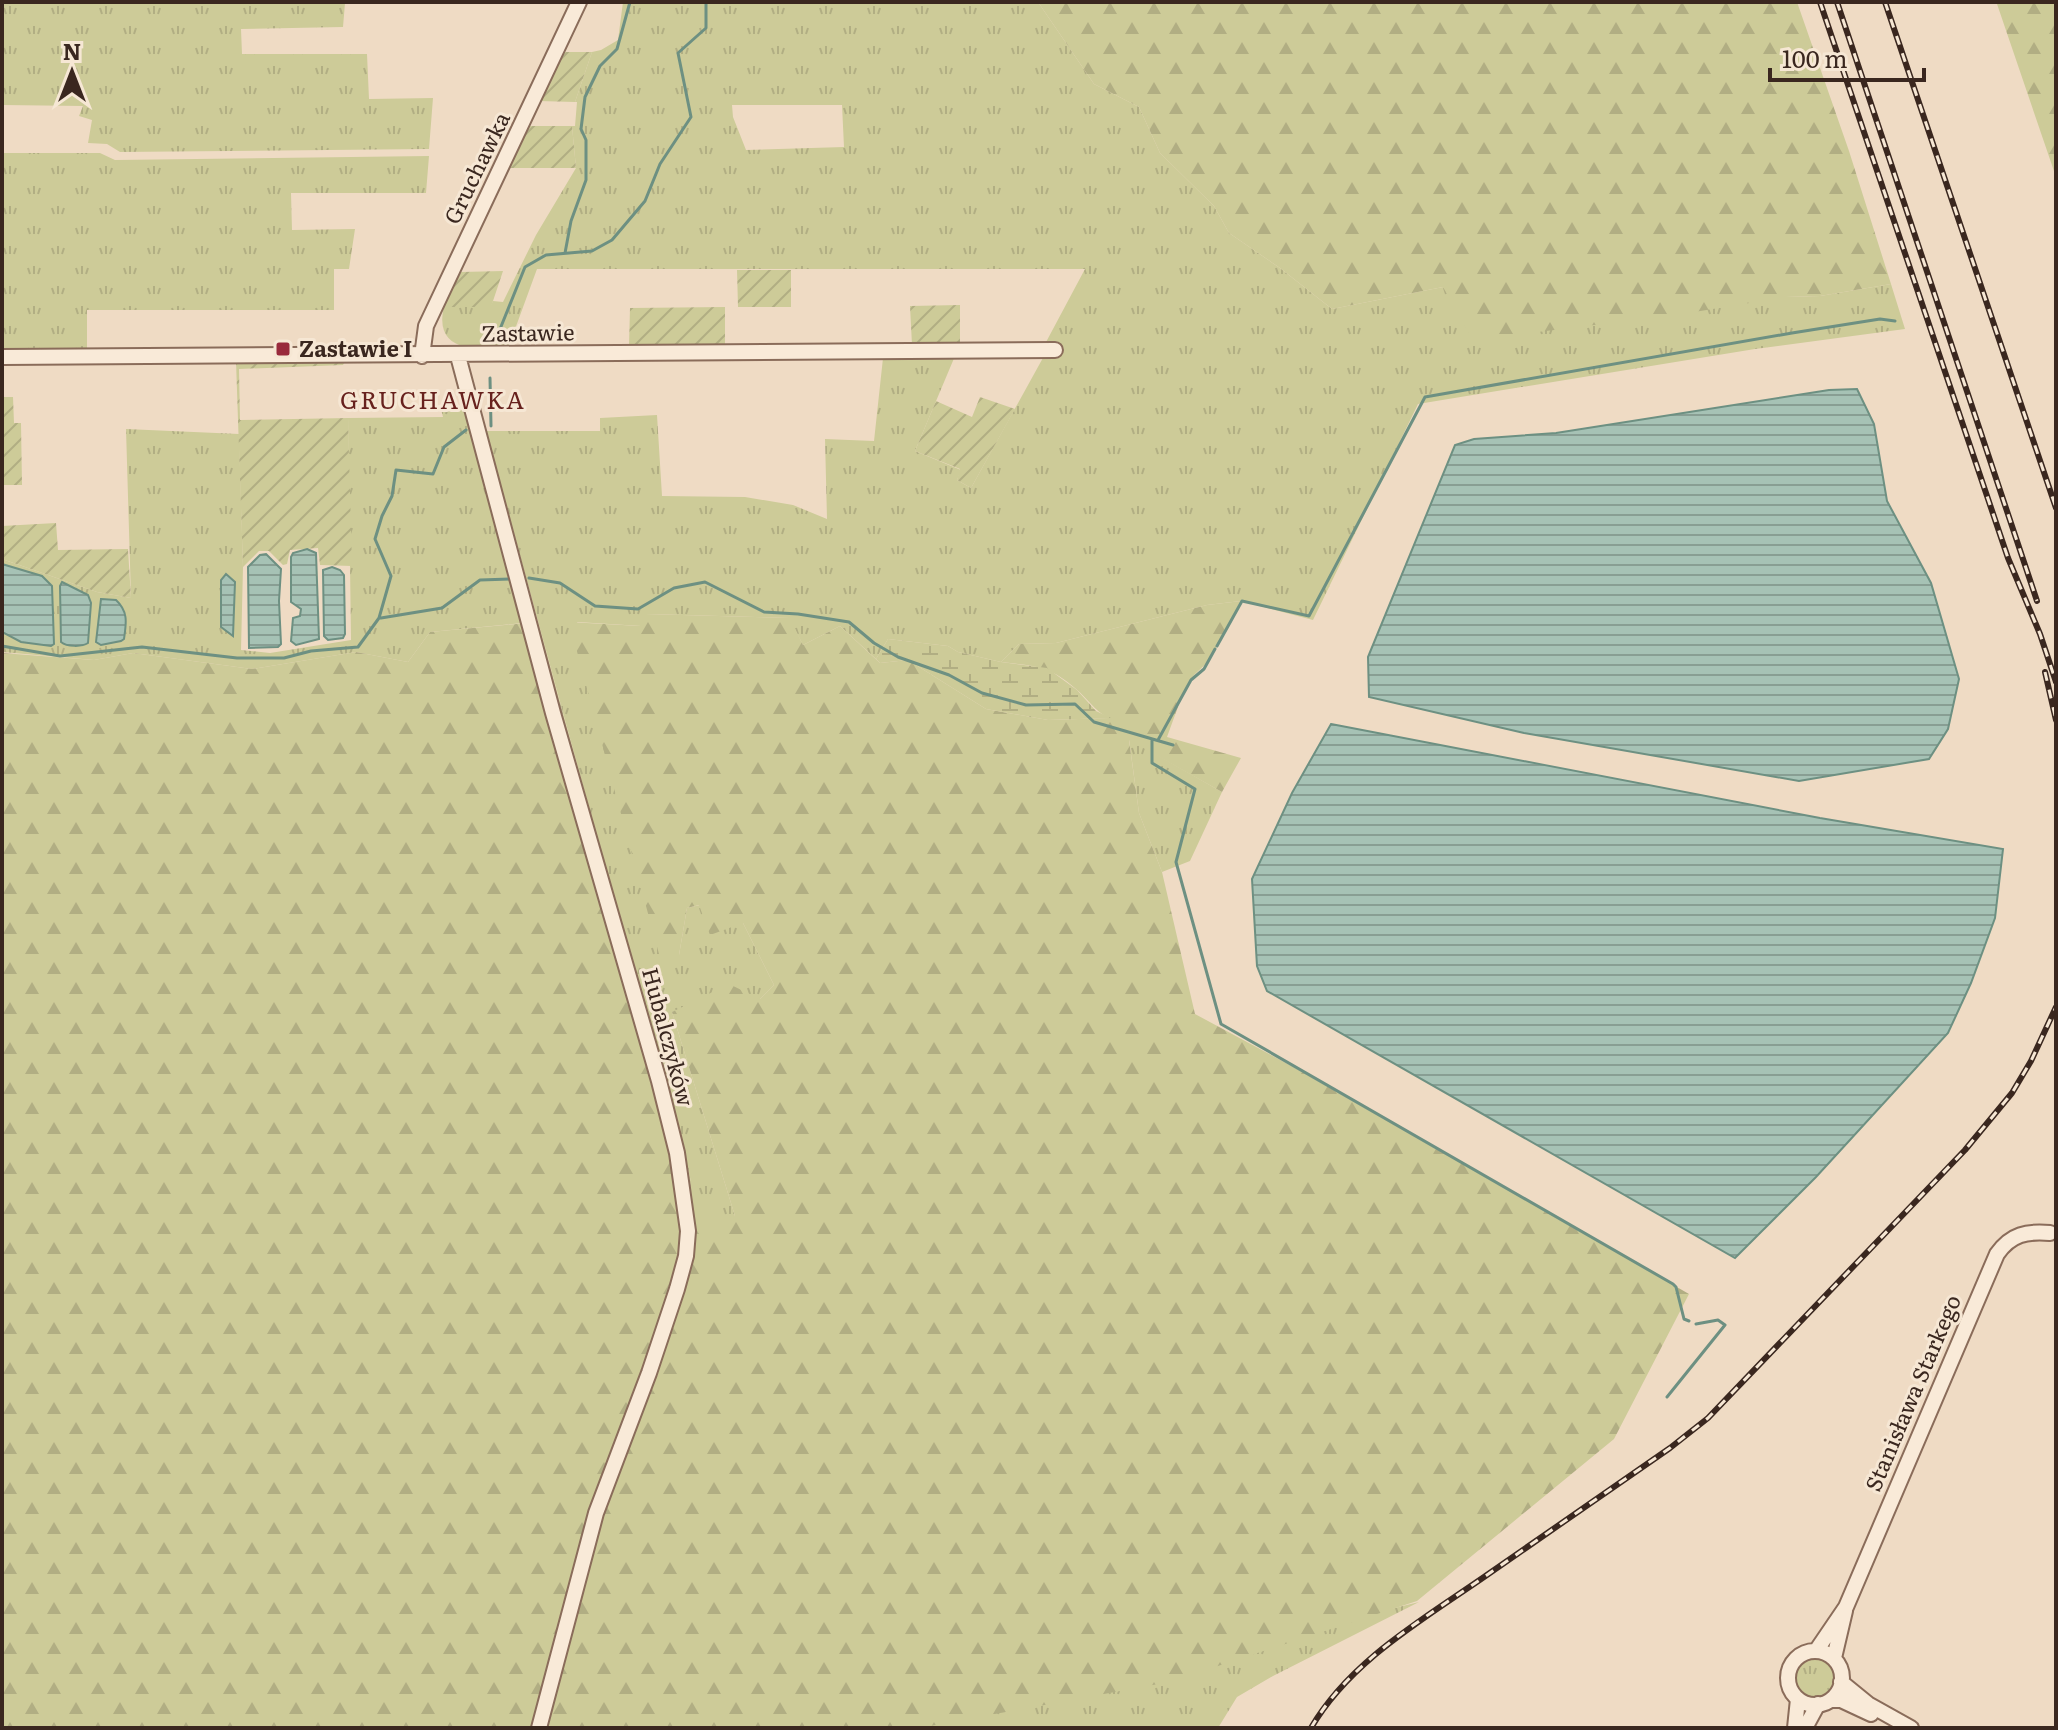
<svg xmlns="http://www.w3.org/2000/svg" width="2058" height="1730" font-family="Literata,serif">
<defs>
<pattern id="grass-tufts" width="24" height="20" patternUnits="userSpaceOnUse" patternTransform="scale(2)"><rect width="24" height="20" fill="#cdcb98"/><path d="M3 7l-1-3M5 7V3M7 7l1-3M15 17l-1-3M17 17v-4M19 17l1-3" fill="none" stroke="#b1ae83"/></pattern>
<pattern id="forest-firs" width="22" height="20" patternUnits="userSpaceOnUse" patternTransform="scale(2)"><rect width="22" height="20" fill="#cdcb98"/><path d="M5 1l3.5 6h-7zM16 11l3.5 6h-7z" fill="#b1ae83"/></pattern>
<pattern id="wetland-marsh" width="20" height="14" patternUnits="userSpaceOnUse" patternTransform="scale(2)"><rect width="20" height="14" fill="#cdcb98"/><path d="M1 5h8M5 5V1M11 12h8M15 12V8" fill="none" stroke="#b1ae83"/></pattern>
<pattern id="garden-furrows" width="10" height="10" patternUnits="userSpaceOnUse" patternTransform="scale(2)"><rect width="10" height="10" fill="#cdcb98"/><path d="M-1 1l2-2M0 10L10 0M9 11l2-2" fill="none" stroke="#b1ae83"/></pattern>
<pattern id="water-rules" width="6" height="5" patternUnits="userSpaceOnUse" patternTransform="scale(2)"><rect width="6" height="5" fill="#a6c2b5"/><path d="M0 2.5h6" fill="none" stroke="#889e93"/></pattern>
</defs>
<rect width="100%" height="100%" fill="#efdbc4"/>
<path fill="url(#grass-tufts)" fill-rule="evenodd" d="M2,2l343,1 -2,24 -102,2 1,25h125l2,45 64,-1 -4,51 -309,3 -13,-8 -19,-1 4,-23 -13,-4 4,-10 -81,-1z
M623,2h415l56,82 45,23 21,46 54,53 15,27 51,35 52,41 111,-22 343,10 34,-1 71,-12 14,45 -150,20 -337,55 -105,216 -72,-19 -34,4 -151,38 -37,1 -18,18 -43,-10 -10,-6 -60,-7 -12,20 -36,-33 -37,19 -14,-27 -142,-4 -6,12 -64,-4 102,333 8,-47 13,-3 43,18 31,62 -14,14 -88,13 63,204 -213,512 164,-476 5,-71 -205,-750h114v-13l57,-3 5,81 83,1 48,8 34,14 -2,-80 49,2 9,-83 72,-2 -40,95 46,19 -4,10 14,8 73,-132 11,-6 4,-6h-14l40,-75h-548l-30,82c-31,-1 -74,1 -63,-44h46l3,-6 10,1 33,-67 40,-67 -4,-42h3l2,-24h-2l17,-50 9,-2 17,-10zM732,105h110l2,42 -98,3 -13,-33z
M2,153h98l15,7 314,-4 -3,37h-135l1,37 63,-1 -6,40h-15v41h-247v40l-85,2z
M441,409l26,1 56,213 -93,9 -22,30 -52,-10 -104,17 -119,-16 -39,7 -92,-8v-93l95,33 34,6 -5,-169 113,5 4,133 -2,83 29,3 81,-13 -3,-222 95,-1z
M1129,739l93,53 -32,69 -28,11 -23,-59z
M1419,1602l-146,74 -36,21 -19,31h-315z
M1793 1678a22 22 0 1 1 44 0a22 22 0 1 1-44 0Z"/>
<path fill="url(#forest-firs)" d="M1038,2h759l52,149 42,133 -71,12 -34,1 -104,17 -209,26 -30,-53 -111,22 -52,-41 -51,-35 -15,-27 -54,-53 -21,-46 -45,-23z
M1996,2h60v175l-59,-173z
M1241,601l-32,60 -15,14 -11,18 -16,44 74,21 -19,34 -93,-52 10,73 23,59 33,142 102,55 392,225 -75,145 -197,162 -248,81 -250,46h-917v-1075l92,7 39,-7 119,16 104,-17 52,10 22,-30 108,-10 153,559 -3,46 47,-11 -63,-204 57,-28 31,15 14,-14 -31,-62 -33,12 -11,-30 -12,3 -8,47 -17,10 -93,-343 71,4 6,-12 144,4 13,27 37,-19 40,37 28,-3 78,49 62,11 60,-2c-14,-8 -20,-19 -32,-29 -27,-24 -42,-23 -75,-27l18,-18 37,-1 151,-38z"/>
<path fill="url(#wetland-marsh)" d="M888,639l60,7 10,6 43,10 46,6 30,22 19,21 15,7 -63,2 -62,-11 -78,-49 -28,3 -4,-4z"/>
<path fill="url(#garden-furrows)" d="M563,52h29l-17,50 -37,-1z
M528,126h44l4,42h-66z
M737,270h54v37h-53z
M503,271l-12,36h-47l17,-35z
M960,305v40h-48l-2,-39z
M725,307v38l-96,1 1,-38z
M346,359l-3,6 -104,4 1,51 108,-2 4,148 -32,-1 -2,-17 -28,2 -3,14 -4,1 -14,-14h-10l-16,16 -7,-206z
M2,397h11l1,26h7l1,62h-20z
M980,397l35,12 -44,79 -14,-8 3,-11 -45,-18 21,-50 36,16z
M56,523l2,27 70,-1 3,49 -34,-6 -95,-33v-33z"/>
<path fill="url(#water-rules)" stroke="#6d9082" stroke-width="2" d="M1857,389l17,35 13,77 44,82 28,96 -11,50 -19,30 -130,22 -275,-48 -155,-36 -1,-40 87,-212 19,-6 82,-6 273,-43z
M307,549l9,4 3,86 -23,6 -5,-4 2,-23 7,-2 1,-7 -10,-7v-45l2,-4z
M266,554l15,15 -2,32 2,43 -3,3 -29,1 -1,-81 12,-12z
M2,564l40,12 10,10 2,58 -3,2 -30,-4 -19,-10z
M332,567l8,3 4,5 1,59 -2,4 -15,2 -4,-4 -1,-66z
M226,574l9,8 -2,54 -12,-9v-47z
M62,582l26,13 3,8 -3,40c-6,4 -21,4 -27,-1l-1,-56z
M101,599l15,1c13,12 10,24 8,39l-3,2 -20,4 -5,-3z
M1331,724l489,94 183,31 -8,69 -24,65 -23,50 -132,144 -81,81 -468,-267 -10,-25 -5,-87 40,-86z"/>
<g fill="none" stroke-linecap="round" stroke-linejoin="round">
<path stroke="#6d9082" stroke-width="3" d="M565,253l6,-32 15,-41v-40l-5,-11 4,-32 15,-31 17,-17 13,-47
M496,339l29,-72 21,-12 46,-4 20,-11 33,-39 15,-37 31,-47 -13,-64 28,-25v-26
M490,378l1,48
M529,578l31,5 35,23 43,3 36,-21 31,-6 59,30 34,2 51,8 25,21 24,14 51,18 33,18 44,12 49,-1 19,18 79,23
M381,618l61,-10 38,-28 31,-1
M2,646l58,10 82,-9 95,11h47l27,-7 47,-4 21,-29 12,-42 -16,-37 7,-23 10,-20 4,-26 37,4 11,-27 22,-17
M1217,646l25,-45 67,15 116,-219 367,-64 88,-14 15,2
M1152,739v24l43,26 -19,73 45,162 452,260 3,3 8,32 5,2
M1158,740l33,-60 13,-11 11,-20
M1667,1397l58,-72 -7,-5 -22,4"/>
<defs>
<path id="minor" d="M422,356l4,-30 153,-324
M458,356l95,357 106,368 18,72 11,78 -2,25 -9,33 -28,84 -53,140 -57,215
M2,357l1053,-7
M1816,1651l30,-44 151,-353c14,-20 30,-23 53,-21
M1788 1678a27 27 0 1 1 54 0a27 27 0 1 1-54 0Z
M1834,1658l11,-47
M1841,1682l27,22 43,24
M1831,1700h10l30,14
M1795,1728l3,-29
M1805,1728l13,-24"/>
</defs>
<use href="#minor" stroke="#8a6c5a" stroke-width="18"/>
<use href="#minor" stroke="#f9ead8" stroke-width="14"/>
<defs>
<path id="rail" d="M1820,2l188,556 32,76 16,48
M1837,2l200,599
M1885,2l171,506
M2045,672l11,48
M1311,1728c39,-67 111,-108 173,-151 62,-43 124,-86 186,-129l38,-30 257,-268 47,-57 19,-32 25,-54"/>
</defs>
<use href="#rail" stroke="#3a271f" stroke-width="6"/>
<use href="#rail" stroke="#f6e7d4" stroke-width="3" stroke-dasharray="9" stroke-linecap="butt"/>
</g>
<rect fill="#992a3c" stroke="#f6e7d4" stroke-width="3" x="275" y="341" width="16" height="16" rx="4"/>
<g text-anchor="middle" stroke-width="6" stroke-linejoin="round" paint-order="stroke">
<g font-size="22" fill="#3a271f" stroke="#f6e7d4">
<text transform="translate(477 168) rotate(-64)" y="8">Gruchawka</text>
<text transform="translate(528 333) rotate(-1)" y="8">Zastawie</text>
<text transform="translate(668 1037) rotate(75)" y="8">Hubalczyków</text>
<text transform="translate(1913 1393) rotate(-67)" y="8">Stanisława Starkego</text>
</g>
<g font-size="22" font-weight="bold" fill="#3a271f" stroke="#f6e7d4" text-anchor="start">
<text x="299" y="357">Zastawie I</text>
</g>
<g font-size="24" letter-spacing="2" fill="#67211d" stroke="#f6e7d4">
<text x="433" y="409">GRUCHAWKA</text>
</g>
</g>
<rect width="2058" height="1730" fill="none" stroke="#3a271f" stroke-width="8"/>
<g transform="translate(72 72)" stroke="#f6e7d4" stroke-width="6" paint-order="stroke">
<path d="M0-6L14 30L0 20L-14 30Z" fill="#3a271f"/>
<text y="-12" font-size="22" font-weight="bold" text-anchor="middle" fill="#3a271f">N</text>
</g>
<path d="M1770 68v12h154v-12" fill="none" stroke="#3a271f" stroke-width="4"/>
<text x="1782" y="68" font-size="24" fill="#3a271f" stroke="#f6e7d4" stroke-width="6" paint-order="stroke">100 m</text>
</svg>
